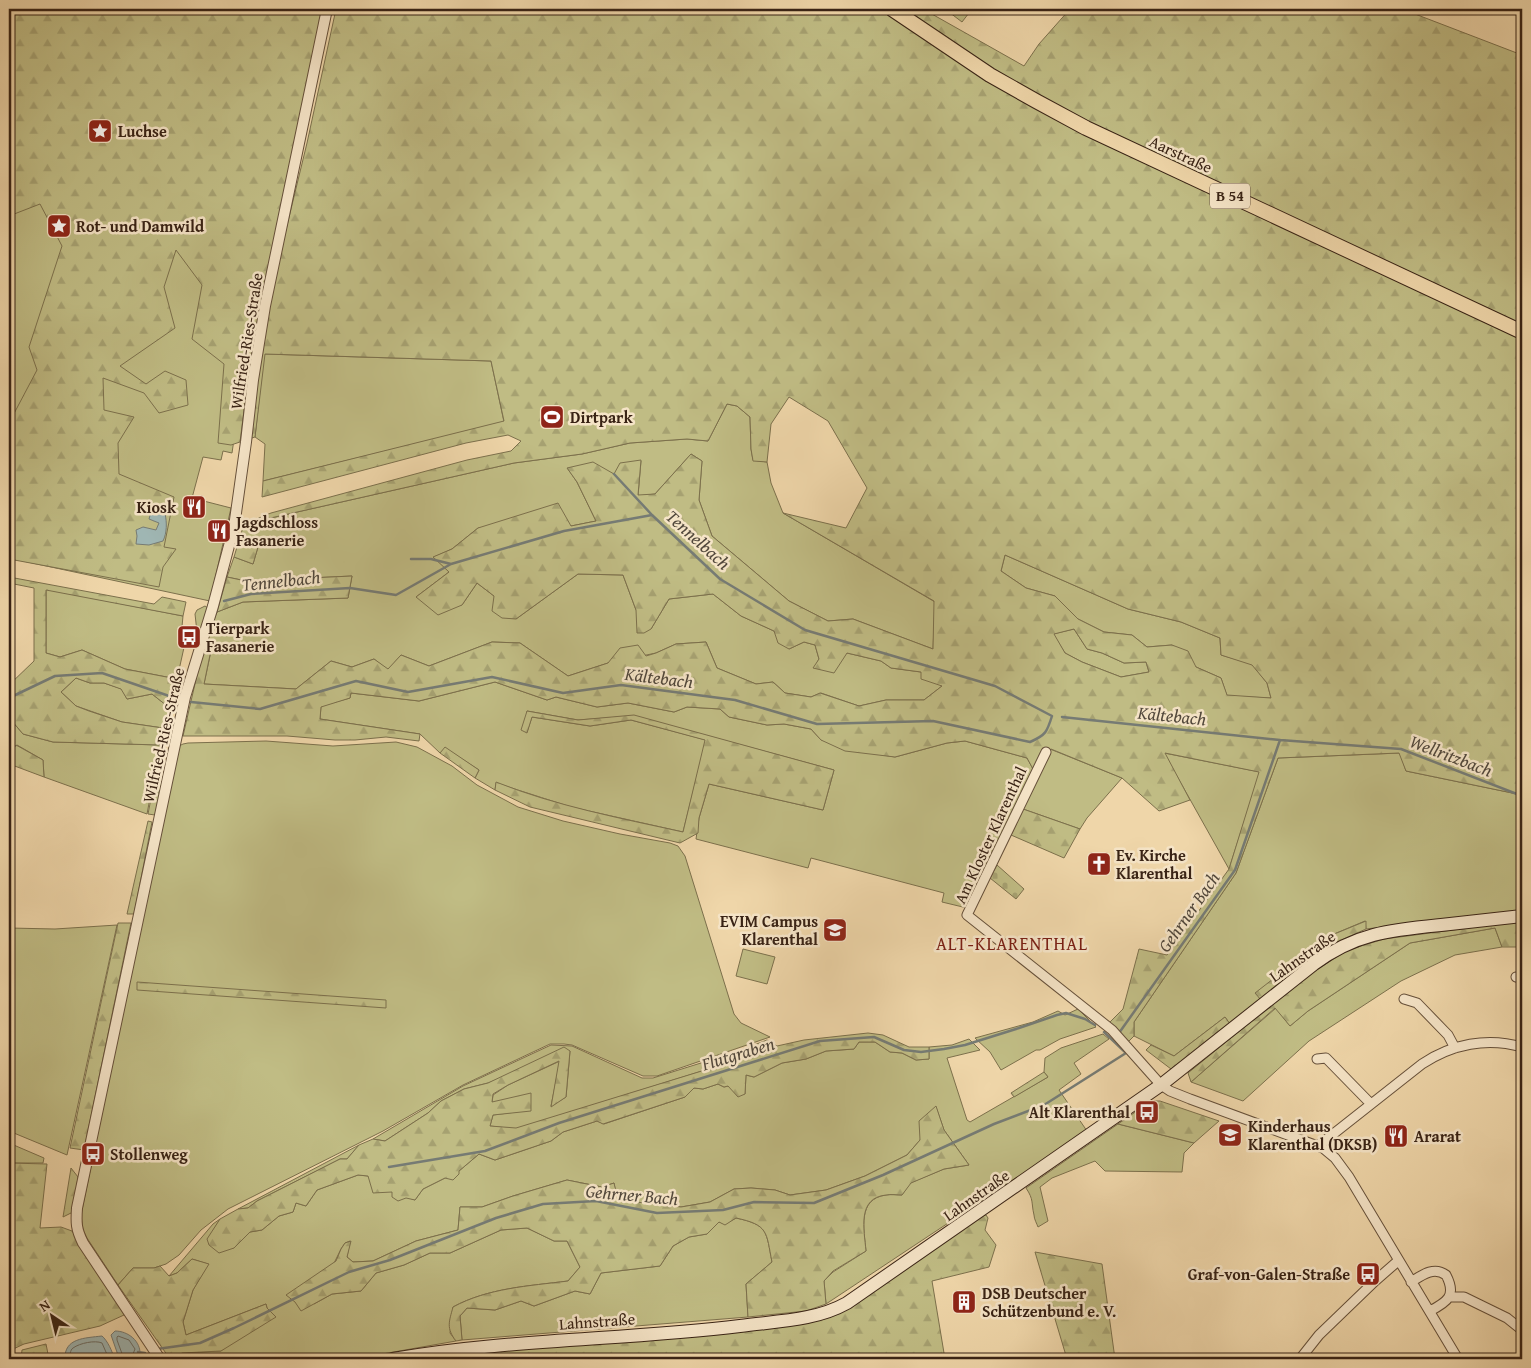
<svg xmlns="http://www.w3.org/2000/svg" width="1531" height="1368" font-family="'Gentium Book Plus',serif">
<defs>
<pattern id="forest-firs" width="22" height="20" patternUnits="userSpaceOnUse" patternTransform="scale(1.25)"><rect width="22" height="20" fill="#c0bc84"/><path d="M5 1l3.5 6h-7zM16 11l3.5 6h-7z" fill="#a6a171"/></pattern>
<pattern id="cemetery-stones" width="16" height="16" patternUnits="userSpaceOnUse" patternTransform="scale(1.25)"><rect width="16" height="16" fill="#c0bc84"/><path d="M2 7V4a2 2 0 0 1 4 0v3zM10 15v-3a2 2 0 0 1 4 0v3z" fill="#a6a171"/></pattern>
</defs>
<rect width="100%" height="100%" fill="#efd6a9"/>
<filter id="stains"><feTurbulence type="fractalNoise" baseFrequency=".004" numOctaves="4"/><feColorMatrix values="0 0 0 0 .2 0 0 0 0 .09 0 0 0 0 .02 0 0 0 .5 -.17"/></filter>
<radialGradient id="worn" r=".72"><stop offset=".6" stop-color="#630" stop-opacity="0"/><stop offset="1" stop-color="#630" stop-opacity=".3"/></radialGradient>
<path fill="#c0bc84" stroke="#7c704c" d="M9,9l252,243 -29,201 -9,-2 -2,9 -18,-3 -11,41 39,10 -21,93 -201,-43z
M945,9h27l-10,13z
M264,354l227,7 13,61 -241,59 2,-37 -10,-7z
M727,404l10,2 13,11 1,32 2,11 14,2 4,21 12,30 152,89 -2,47 -80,-30 -25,2 -39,-20 -77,-65 -13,-36 3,-39 -11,-7 -36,40 -17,2 3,-35 -27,13 -46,-5 9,13 19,39 -25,5 -93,2 -26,21 -18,8 15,15 -33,25 46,8 15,-22 17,13 22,23 62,-45 45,1 13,35 15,19 18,-30 44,-5 28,22 33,15 15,18 15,-7 11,3 4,14 -5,9 33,-15 34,8 10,7 30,4 21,14 -18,14h-38l-27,6 -38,-13 -10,4 -26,-4 -12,-11 -17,2 -39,-16 -11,-26 -30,2 -20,9 -48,10 -40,13 -48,-33 -28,-1 -63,24 -28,-11 -13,15 -14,-11 -22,8 -21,-6 -35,28 -92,-5 7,-33 -8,-2 14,-37 26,-10 105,-4 4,-22 -106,5 -19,-4 7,-20 19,7 5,-17 -18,-10 4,-13 270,-61 68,-9 48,-11 57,-4 21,2z
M1005,555l123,54 53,13 39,16 1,17 31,9 15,19 4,15 -44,-2 -6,-18 -25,-11 -24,-22 -25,2 -15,-12 -28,-3 -26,-13 -23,-23 -29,-8 -25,-17z
M46,589l137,27 -2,21 4,6 -8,36 -52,-10 -43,-19 -22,7 -14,-4z
M205,606l3,2 -10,33 -3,-27 2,-4z
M1074,629l13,20 15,4 22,10 22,-1 3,10 -28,5 -39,-15 -17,-9 -12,-19z
M76,678l14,5h14l18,6 5,10 25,-5 19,15 -8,19 -41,-6 -46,-16 -15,-14z
M495,682l52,18 9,-3 41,10 31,-4 46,9 13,-5 33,2 9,8 38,8 17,-1 27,5 10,11 56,14 18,3 52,-14 18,-2 62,17 6,11 -66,139 -25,-6 2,-9 -133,-35 -3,10 -112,-29 3,-21 10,-34 114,26 11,-40 -200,-54 -56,4 -51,-9v21l5,-15 58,9 41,-6 75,20 -23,92 -112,-25 -75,-24 -1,7 -20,-12 4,-8 -34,-22 -5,5 -20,-19 -100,-15 1,-13 29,-8 1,-5 68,8z
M9,720l3,1 11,13 30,8 107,3 -13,69 -103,-37 -1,-17 -26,-15 -6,9h-2z
M266,741l67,5 63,-4 21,5 35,19 25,19 41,22 45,14 57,13 50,9 8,3 7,10 49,158 7,9 29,14 -113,39h-14l-71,-31 -8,-1h-14l-87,41 -80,46 -155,78 -27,21 -22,25 -13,9 -12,4h-21l-15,17 -31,-47 -4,-8 -2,-15 96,-468 6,-3 5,-1z
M1050,749l72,29 -35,40 -7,11 -57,-20z
M1164,753l96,19 -31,97z
M1400,753l6,18 116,24v115l-156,19 -1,-8 -38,16 -71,56 5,7 -31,24 -5,-7 -51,39 -40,-20v-14l102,-149 42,-115z
M117,925l-50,230 -58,-24v-203l46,1z
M1495,928l7,19 -47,8 -54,26 -92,60 -66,60 -52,-19 85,-74 14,18 18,-15 102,-68z
M743,949l32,8 -8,27 -31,-8z
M1078,1009l18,18 -36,12 -20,11h-4l-35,20 -11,-18 -15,-14 58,-16 25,-11 7,4z
M1103,1034l6,5 -35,24 7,11 -22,16 28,41 -261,173 -2,-23 9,-9 33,-21c-2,-22 -9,-52 20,-56 5,-1 11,0 16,0l8,-12 34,-14 25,-4 -25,-35 -8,-23 -16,33 -13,15 -42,21 -39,14 -36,5 -15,-5 -24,-2 -17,1 -24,13 -29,5 -64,-7 -3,-17 -12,4 -35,-7 -54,16 -31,11h-22l-2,23 -42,11 -43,20 -20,1 -6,-5 3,-16 -5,2 -4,6 -27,55 18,-10 29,-3 15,-18 28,-8 26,-12h20l51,-23 26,-2 27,13h13l13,26 -12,14c-39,5 -80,7 -115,26l-3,26 6,8 -102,18h-180l-1,-1 9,-5 39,-2 46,-43 -1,-4 -80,31 -3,-13 10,-32 15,-26 -16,-5 -15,14 -8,3 44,-52 7,-5 -12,20 26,9 16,-16 12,-2 17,-14 14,-4 3,-9 10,3 11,-16 41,-15 10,1 24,16 23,8 8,-11 36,-18 20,-17 16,6 56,-19 12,-9 34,-11 7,3 81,-27 9,-9 9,1 15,-5 6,3 4,-1 17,8 1,-19 8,2 28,-14 24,-4 20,-8 28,-2 5,-7h16l15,10 12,1 14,7 13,-1v-12l23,-2 17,-6 11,11 -33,8 20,62 3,2 78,-45 -4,-5 1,-14 16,-10z
M551,1045l21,1 70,32h11l83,-26 -5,10 -215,67 -26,-3 3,-11 38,-5 -39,-7 1,-8 15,-10 52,-24 -9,45 15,-9 4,-46 -82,32 -24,6 -23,12 -13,12 -43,28 -12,-2 90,-53z
M1118,1124l76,19 -10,10 -2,19 -77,-1 -10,-10 -43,17 -12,9 8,34 -10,6c-1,-3 -4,-8 -4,-12 -3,-13 0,-15 -8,-27z
M9,1143l35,15 -1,5h-34z
M359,1145l-12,14h-7l-83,42 -9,7 -10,1z
M736,1218c33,7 30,14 36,44l-26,22 2,33 -286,23 -2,-24 7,-8 28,2 26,-9 13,5 41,-15 15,3 11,-21 59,-7 13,-20 16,-9 18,-3 12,-12 6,2z"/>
<path fill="url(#forest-firs)" stroke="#7c704c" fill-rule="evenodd" d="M9,9h314l-71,338 -12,95 -9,3 -13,-2 6,-79 -32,-25 10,-54 -26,-35 -12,37 11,41 -55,38 26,18 19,-13 21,9 2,25 -29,8 -15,-20 -41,-15 1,32 30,7 -16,26 1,31 55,23 -10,50 12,2 -13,18 -4,20 -150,-28v-136l28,-53 -8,-23 33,-101 -22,-42 -31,12z
M336,9h547l82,56 129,72 428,202v456l-116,-24 -7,-18 -121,5 -42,115 -102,149v14l-7,7 -18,-20 14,-14 16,-60 28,6 62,-86 30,-97 -94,-19 25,47 -31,11 -37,-33 -71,-29 -18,20 -6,-11 -62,-17 -18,2 -52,14 -50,-6 -24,-11 -10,-11 -27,-5 -17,1 -38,-8 -9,-8 -33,-2 -13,5 -46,-9 -31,4 -41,-10 -9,3 -52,-18 -76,19 -68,-8 -1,5 -29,9 -1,12 100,15 -1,7 -33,-4 -31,3h-20l-48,-4h-104l20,-87 8,1 -7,34 92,5 35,-28 21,6 22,-8 14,10 13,-14 28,11 63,-24 28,1 48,33 40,-13 12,-15 18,-3 8,11 10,-3 20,-9 30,-2 11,26 39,16 17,-2 12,11 26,4 9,-4 39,13 27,-6h38l18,-14 -21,-7v-7l-30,-4 -10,-7 -34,-8 -13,20 -21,-5 6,-9 -4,-14 -11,-3 -15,7 -11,-6 -4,-12 -33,-15 -28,-22 -44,5 -18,30 -7,4h-7l-1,-23 -13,-35 -45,-1 -62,45 -14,-1 -10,-7 2,-15 -17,-13 -15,22 -24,10 -22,-18 33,-25 -16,-15 19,-8 26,-21 80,-25 13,23 25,-5 -19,-39 -10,-14 26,-6 21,12 6,-11 21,-3 -3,35 17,-1 36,-40 11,7 -3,39 13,36 77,65 39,20 25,-2 80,30 1,-48 -151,-88 63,15 21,-40 -39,-67 -39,-24 -18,27 -4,38 -14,-1 -2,-12 -1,-32 -13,-11 -10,-2 -19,37 -21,-2 -57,4 -48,11 -68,9 -270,61 27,-11 196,-53 44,-9 10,-10 -13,-6 -42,8 -204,54 1,-16 241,-60 -13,-60 -226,-7 -10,83 -6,2 13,-103 13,-61 32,-132zM1005,555l123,54 53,13 39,16 1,17 31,10 15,18 4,15 -44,-3 -6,-17 -25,-11 -8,-16 -16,-6 -25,2 -15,-12 -28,-3 -26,-13 -23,-23 -29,-8 -25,-17zM1074,629l13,20 15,4 22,10 22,-1 3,10 -28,5 -39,-15 -17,-9 -11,-19z
M904,9h19l101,57 15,-22 31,-35h90l9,4 6,-4h227l120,46v271l-469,-221 -51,-30z
M240,537l18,10 -5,17 -19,-7z
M352,576l-4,22 -105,4 -26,10 10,-35 19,4z
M9,577l145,27 8,-7 24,5 -3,14 -137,-26v63l14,4 22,-7 43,19 52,10 -6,30 -19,-15 -25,5 -6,-10 -17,-6h-14l-14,-5 -15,14 15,14 13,5 33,11 41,6 -3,17 -107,-3 -30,-8 -11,-13 -3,-1v-35l25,-24v-73l-25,-5z
M527,711l51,9 56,-5 200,55 -11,40 -114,-26 -10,34 -1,15 -18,10 -150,-36 -35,-17 1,-8c60,24 124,36 187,50l22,-92 -74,-20 -41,6 -58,-9 -5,16 -6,-3z
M16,745l27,15 1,17 -32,-12 -3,2v-13l2,-1z
M445,747l34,23 -4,8 -35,-25z
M155,778l8,1 -8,36 -7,-1z
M1023,809l57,20 -16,29 -53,-23z
M148,821l4,1 -18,92h-7z
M1366,921v8l-34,15 -71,56 -6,-7 72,-56z
M1522,921v26h-20l-7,-19 -85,15 -102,68 -18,15 -15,-18 -84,74 -3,-9 120,-98 40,-25 36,-11z
M118,923h13l-47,227 -14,-2z
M137,982l249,18v8l-249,-18z
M1225,1017l5,7 -59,45 -25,-19 5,-5 23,11z
M868,1033l15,2 26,12h20v12l-13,1 -14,-7 -12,-1 -15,-10h-16l-5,7 -28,2 -20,8 -24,4 -28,14 -8,-2 -1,19 -7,3 -10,-11 -4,1 -6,-3 -15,5 -9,-1 -9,9 -82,27 -6,-3 -34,11 -12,9 -56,19 -16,-6 -20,17v3l-6,6 -8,-2 -22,11 -8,11 -9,-2 -8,3 -6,-4v-5l-19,1 -5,-17 -10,-1 -41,15 -11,16 -10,-3 -3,9 -14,4 -17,14 -12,2 -16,16 -15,5 -10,-8 -2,-6 13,-20 18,-10 10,-1 9,-7 83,-42h7l12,-14 14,-6 12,2 43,-28 13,-12 23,-12 24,-6 76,-36 6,4 -4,46 -15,10 8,-46 -51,24 -15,9 -1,8 39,-9v18l-38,4 -3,11 26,2 215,-66 5,-10 31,-12 10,6 27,-6z
M1044,1072l4,5 -34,20 -3,-4z
M1156,1101h4l59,20 -25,22 -76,-19 29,-20z
M936,1106l8,24 25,35 -25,4 -33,14 -9,12c-5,0 -11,-1 -16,0 -29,3 -22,34 -20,56l-33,20 -9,10 2,23 -20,7 -58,6 -2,-33 26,-22c-6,-30 -3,-37 -36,-44l-11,7 -6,-3 -12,12 -18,3 -16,9 -13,20 -59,7 -11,21 -15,-3 -41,15 -13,-5 -26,9 -28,-2 -7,8 2,24 -6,1c-10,-13 -7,-19 -3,-34 35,-19 76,-21 115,-26l12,-14 -13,-26h-13l-27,-13 -26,2 -51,23h-20l-26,12 -28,8 -15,18 -29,3 -31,17 -6,-9 -9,-7 50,-34 5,-12 4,-6 6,-2 -4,16 6,5 20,-1 43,-20 42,-11 2,-23h22l31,-11 54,-16 35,7 12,-4 4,17 63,7 29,-5 24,-13 17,-1 24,2 15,5 36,-5 39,-14 42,-21 13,-15 -1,-19z
M9,1163l38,1 -7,64 21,-1 11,4 44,67 8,17 -24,11 -76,18 -15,7z
M71,1168l7,9 -5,35 -10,5z
M984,1215h2l2,3 -3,12 11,15 -7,22 -57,14 13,78h-524l402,-41z
M1035,1252l67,12 13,95h-48z
M192,1259l17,5 -16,26 -10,32 3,13 80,-31 1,4 9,9 -55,34 -39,2 -8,5v1h-4l-52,-74 15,-17h21l6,-2 9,10 8,-3z
M46,1344l2,10 -11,1 -4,4h-12l1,-9z"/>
<path fill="url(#cemetery-stones)" stroke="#7c704c" d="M997,865l27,24 -8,10 -26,-21z"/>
<path fill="#9fb6b3" stroke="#767b74" d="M151,512l14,2c2,8 2,19 -2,27l-14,4 -13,-1 1,-8 -1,-6 7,-3 13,3 3,-7 -10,-4z
M115,1331c13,0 26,10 25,24l-9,4 -12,-1 -8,-23z
M102,1336c5,4 11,16 12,23h-49c-1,-21 20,-21 37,-23z"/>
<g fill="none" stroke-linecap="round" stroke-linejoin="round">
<path stroke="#6c6c64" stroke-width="1" d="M70,1359c0,-4 0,-9 3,-11 7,-5 22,-8 29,-5l7,16
M124,1359l-7,-19v-3l1,-1 11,4 6,9 -4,10"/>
<path stroke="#767b74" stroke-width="2.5" d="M614,474l38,41
M411,559h20l20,5
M9,698l46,-22 47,-3 73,25
M191,702l69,7 96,-28 52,11 84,-15 71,16 58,-8 114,15 82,24 116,-3 97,21c16,-7 17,-10 22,-26l-57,-30 -190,-56 -85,-51 -68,-64 -88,16 -113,33 -55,31 -46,-7 -99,6 -27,7
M1062,717l218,23 121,9 121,47
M1119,1033l116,-163 45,-130
M389,1167l96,-16 74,-28 261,-82 54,-4 30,13 17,2 23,-3 21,-4 54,-17 38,-13 9,-2 19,6 10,6
M157,1349l43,-6 34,-15 115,-56 41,-12 106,-42 47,-14 53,-3 61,12 66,-3 31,-8 60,1 69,-28 111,-51 50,-19 82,-52 -22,-21
M138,1352l7,1"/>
<defs>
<path id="minor" d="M1046,752l-79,163 145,115 49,55 9,6 20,8 133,49 12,10 14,19 109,182
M1516,977l6,1
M1404,999l13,4 31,32 7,13
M1317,1059l9,-1 45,46
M1318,1146l104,-82c30,-20 65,-27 100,-17
M1411,1282c11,-7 23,-16 35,-7 11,21 1,27 -16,36
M1450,1297h14l43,21 15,12
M1300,1359l19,-24 56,-54 23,-20"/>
<path id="tertiary" d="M160,1359l-77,-116c-7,-14 -7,-20 -6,-35l108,-511 28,-91 21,-79 12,-85 7,-62 12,-74 62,-297"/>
<path id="secondary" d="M393,1359c115,-20 232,-19 347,-33 36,-5 75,-5 107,-23l314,-218 153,-121c42,-31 77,-34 127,-39 27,-3 54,-6 81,-9"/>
<path id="primary" d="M892,9l98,66 46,26 50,27 436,204"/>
</defs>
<use href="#minor" stroke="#66503a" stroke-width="11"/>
<use href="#tertiary" stroke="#66503a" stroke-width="12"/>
<use href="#secondary" stroke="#392315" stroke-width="14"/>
<use href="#primary" stroke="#392315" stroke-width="16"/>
<use href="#minor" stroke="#f5e4c7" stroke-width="9"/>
<use href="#tertiary" stroke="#f5e4c7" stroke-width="10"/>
<use href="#secondary" stroke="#f5e4c7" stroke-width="12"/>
<use href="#primary" stroke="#efd6a9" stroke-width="14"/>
</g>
<defs>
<symbol id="sight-square" viewBox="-11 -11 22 22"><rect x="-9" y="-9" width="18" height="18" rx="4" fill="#8f2418" stroke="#f5e4c7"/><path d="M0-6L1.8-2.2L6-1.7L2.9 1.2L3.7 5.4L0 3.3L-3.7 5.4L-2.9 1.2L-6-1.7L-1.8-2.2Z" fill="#fff"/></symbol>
<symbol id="stadium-square" viewBox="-11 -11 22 22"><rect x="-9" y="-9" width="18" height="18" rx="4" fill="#8f2418" stroke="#f5e4c7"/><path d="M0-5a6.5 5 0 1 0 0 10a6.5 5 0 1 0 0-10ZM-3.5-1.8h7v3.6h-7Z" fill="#fff"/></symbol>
<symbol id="restaurant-square" viewBox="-11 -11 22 22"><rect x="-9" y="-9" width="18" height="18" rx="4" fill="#8f2418" stroke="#f5e4c7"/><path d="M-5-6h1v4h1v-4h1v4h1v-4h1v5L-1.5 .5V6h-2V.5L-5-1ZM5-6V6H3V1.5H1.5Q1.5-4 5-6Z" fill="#fff"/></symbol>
<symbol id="bus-square" viewBox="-11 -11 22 22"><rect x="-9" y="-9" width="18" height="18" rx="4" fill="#8f2418" stroke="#f5e4c7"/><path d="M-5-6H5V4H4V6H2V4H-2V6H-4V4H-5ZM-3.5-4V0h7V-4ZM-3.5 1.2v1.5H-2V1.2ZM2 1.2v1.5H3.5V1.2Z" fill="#fff"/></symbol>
<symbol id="church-square" viewBox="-11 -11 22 22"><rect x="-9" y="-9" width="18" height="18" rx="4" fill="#8f2418" stroke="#f5e4c7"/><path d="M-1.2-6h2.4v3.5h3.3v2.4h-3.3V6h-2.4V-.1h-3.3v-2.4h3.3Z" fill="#fff"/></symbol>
<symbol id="school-square" viewBox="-11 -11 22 22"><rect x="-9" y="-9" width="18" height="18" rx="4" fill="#8f2418" stroke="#f5e4c7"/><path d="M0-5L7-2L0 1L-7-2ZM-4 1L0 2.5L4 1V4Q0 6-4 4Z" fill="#fff"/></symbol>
<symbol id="building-square" viewBox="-11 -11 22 22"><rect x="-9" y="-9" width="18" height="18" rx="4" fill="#8f2418" stroke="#f5e4c7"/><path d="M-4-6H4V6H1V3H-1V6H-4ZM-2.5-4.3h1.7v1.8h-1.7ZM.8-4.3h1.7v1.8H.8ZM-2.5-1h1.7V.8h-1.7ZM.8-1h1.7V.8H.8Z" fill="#fff"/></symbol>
</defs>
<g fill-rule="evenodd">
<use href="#sight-square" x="86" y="117" width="28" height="28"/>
<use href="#sight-square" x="45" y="212" width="28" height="28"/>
<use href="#stadium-square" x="538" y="403" width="28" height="28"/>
<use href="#restaurant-square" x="180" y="493" width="28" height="28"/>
<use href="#restaurant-square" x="205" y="517" width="28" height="28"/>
<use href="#bus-square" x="175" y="623" width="28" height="28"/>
<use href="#church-square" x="1085" y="850" width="28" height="28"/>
<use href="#school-square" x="821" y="916" width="28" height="28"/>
<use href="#bus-square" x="1133" y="1098" width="28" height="28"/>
<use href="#school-square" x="1216" y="1121" width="28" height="28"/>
<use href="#restaurant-square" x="1382" y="1122" width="28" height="28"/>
<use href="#bus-square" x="79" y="1140" width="28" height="28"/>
<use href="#bus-square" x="1354" y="1260" width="28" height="28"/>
<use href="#building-square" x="950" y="1288" width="28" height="28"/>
</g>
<g text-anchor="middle" stroke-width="5" stroke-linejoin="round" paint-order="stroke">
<rect fill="#f5e4c7" stroke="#715d4a" stroke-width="1" x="1210" y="183.5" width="40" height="25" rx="4"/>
<g font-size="15" font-weight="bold" fill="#392315">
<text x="1230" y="201">B 54</text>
</g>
<g font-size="16" font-weight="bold" fill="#392315" stroke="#f5e4c7" text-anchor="start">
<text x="118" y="137">Luchse</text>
<text x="76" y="232">Rot- und Damwild</text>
<text x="570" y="423">Dirtpark</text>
<text x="176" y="513" text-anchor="end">Kiosk</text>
<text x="236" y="528">Jagdschloss<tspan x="236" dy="18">Fasanerie</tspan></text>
<text x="206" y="634">Tierpark<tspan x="206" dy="18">Fasanerie</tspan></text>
<text x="1116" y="861">Ev. Kirche<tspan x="1116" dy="18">Klarenthal</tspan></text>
<text x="818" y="927" text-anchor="end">EVIM Campus<tspan x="818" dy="18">Klarenthal</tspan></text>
<text x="1130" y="1118" text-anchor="end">Alt Klarenthal</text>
<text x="1248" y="1132">Kinderhaus<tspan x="1248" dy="18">Klarenthal (DKSB)</tspan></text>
<text x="1414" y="1142">Ararat</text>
<text x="110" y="1160">Stollenweg</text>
<text x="1350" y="1280" text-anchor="end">Graf-von-Galen-Straße</text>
<text x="982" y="1299">DSB Deutscher<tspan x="982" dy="18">Schützenbund e. V.</tspan></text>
</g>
<g font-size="16" fill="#392315" stroke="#f5e4c7">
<text transform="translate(1181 154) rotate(25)" y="6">Aarstraße</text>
<text transform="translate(246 341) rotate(-81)" y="6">Wilfried-Ries-Straße</text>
<text transform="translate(163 735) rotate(-77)" y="6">Wilfried-Ries-Straße</text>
<text transform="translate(990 835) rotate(-65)" y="6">Am Kloster Klarenthal</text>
<text transform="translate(1302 956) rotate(-35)" y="6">Lahnstraße</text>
<text transform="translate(976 1195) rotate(-35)" y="6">Lahnstraße</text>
<text transform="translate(597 1321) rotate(-4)" y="6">Lahnstraße</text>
</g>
<g font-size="18" font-style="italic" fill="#52483c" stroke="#f5e4c7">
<text transform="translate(698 540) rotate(42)" y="6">Tennelbach</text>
<text transform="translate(281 581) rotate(-6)" y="6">Tennelbach</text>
<text transform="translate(659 678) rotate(7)" y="6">Kältebach</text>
<text transform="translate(1172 716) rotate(6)" y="6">Kältebach</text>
<text transform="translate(1451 756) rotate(21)" y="6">Wellritzbach</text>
<text transform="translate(1189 912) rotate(-55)" y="6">Gehrner Bach</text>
<text transform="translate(738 1054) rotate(-17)" y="6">Flutgraben</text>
<text transform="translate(632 1195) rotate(5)" y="6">Gehrner Bach</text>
</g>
<g font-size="18" letter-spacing="1" fill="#7a1f14" stroke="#f5e4c7">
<text x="1012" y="950">ALT-KLARENTHAL</text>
</g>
</g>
<rect width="1531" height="1368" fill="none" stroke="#efd6a9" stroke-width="30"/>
<rect x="10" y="10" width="1511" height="1348" fill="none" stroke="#392315" stroke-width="2.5"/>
<rect x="15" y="15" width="1501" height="1338" fill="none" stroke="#392315"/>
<g transform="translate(52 1316) rotate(325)" stroke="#f5e4c7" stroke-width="4" paint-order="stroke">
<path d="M0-4L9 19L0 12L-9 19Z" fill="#392315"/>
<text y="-8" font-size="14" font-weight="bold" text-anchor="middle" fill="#392315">N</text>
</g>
<rect width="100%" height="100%" filter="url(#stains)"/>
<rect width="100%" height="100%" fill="url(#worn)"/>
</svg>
